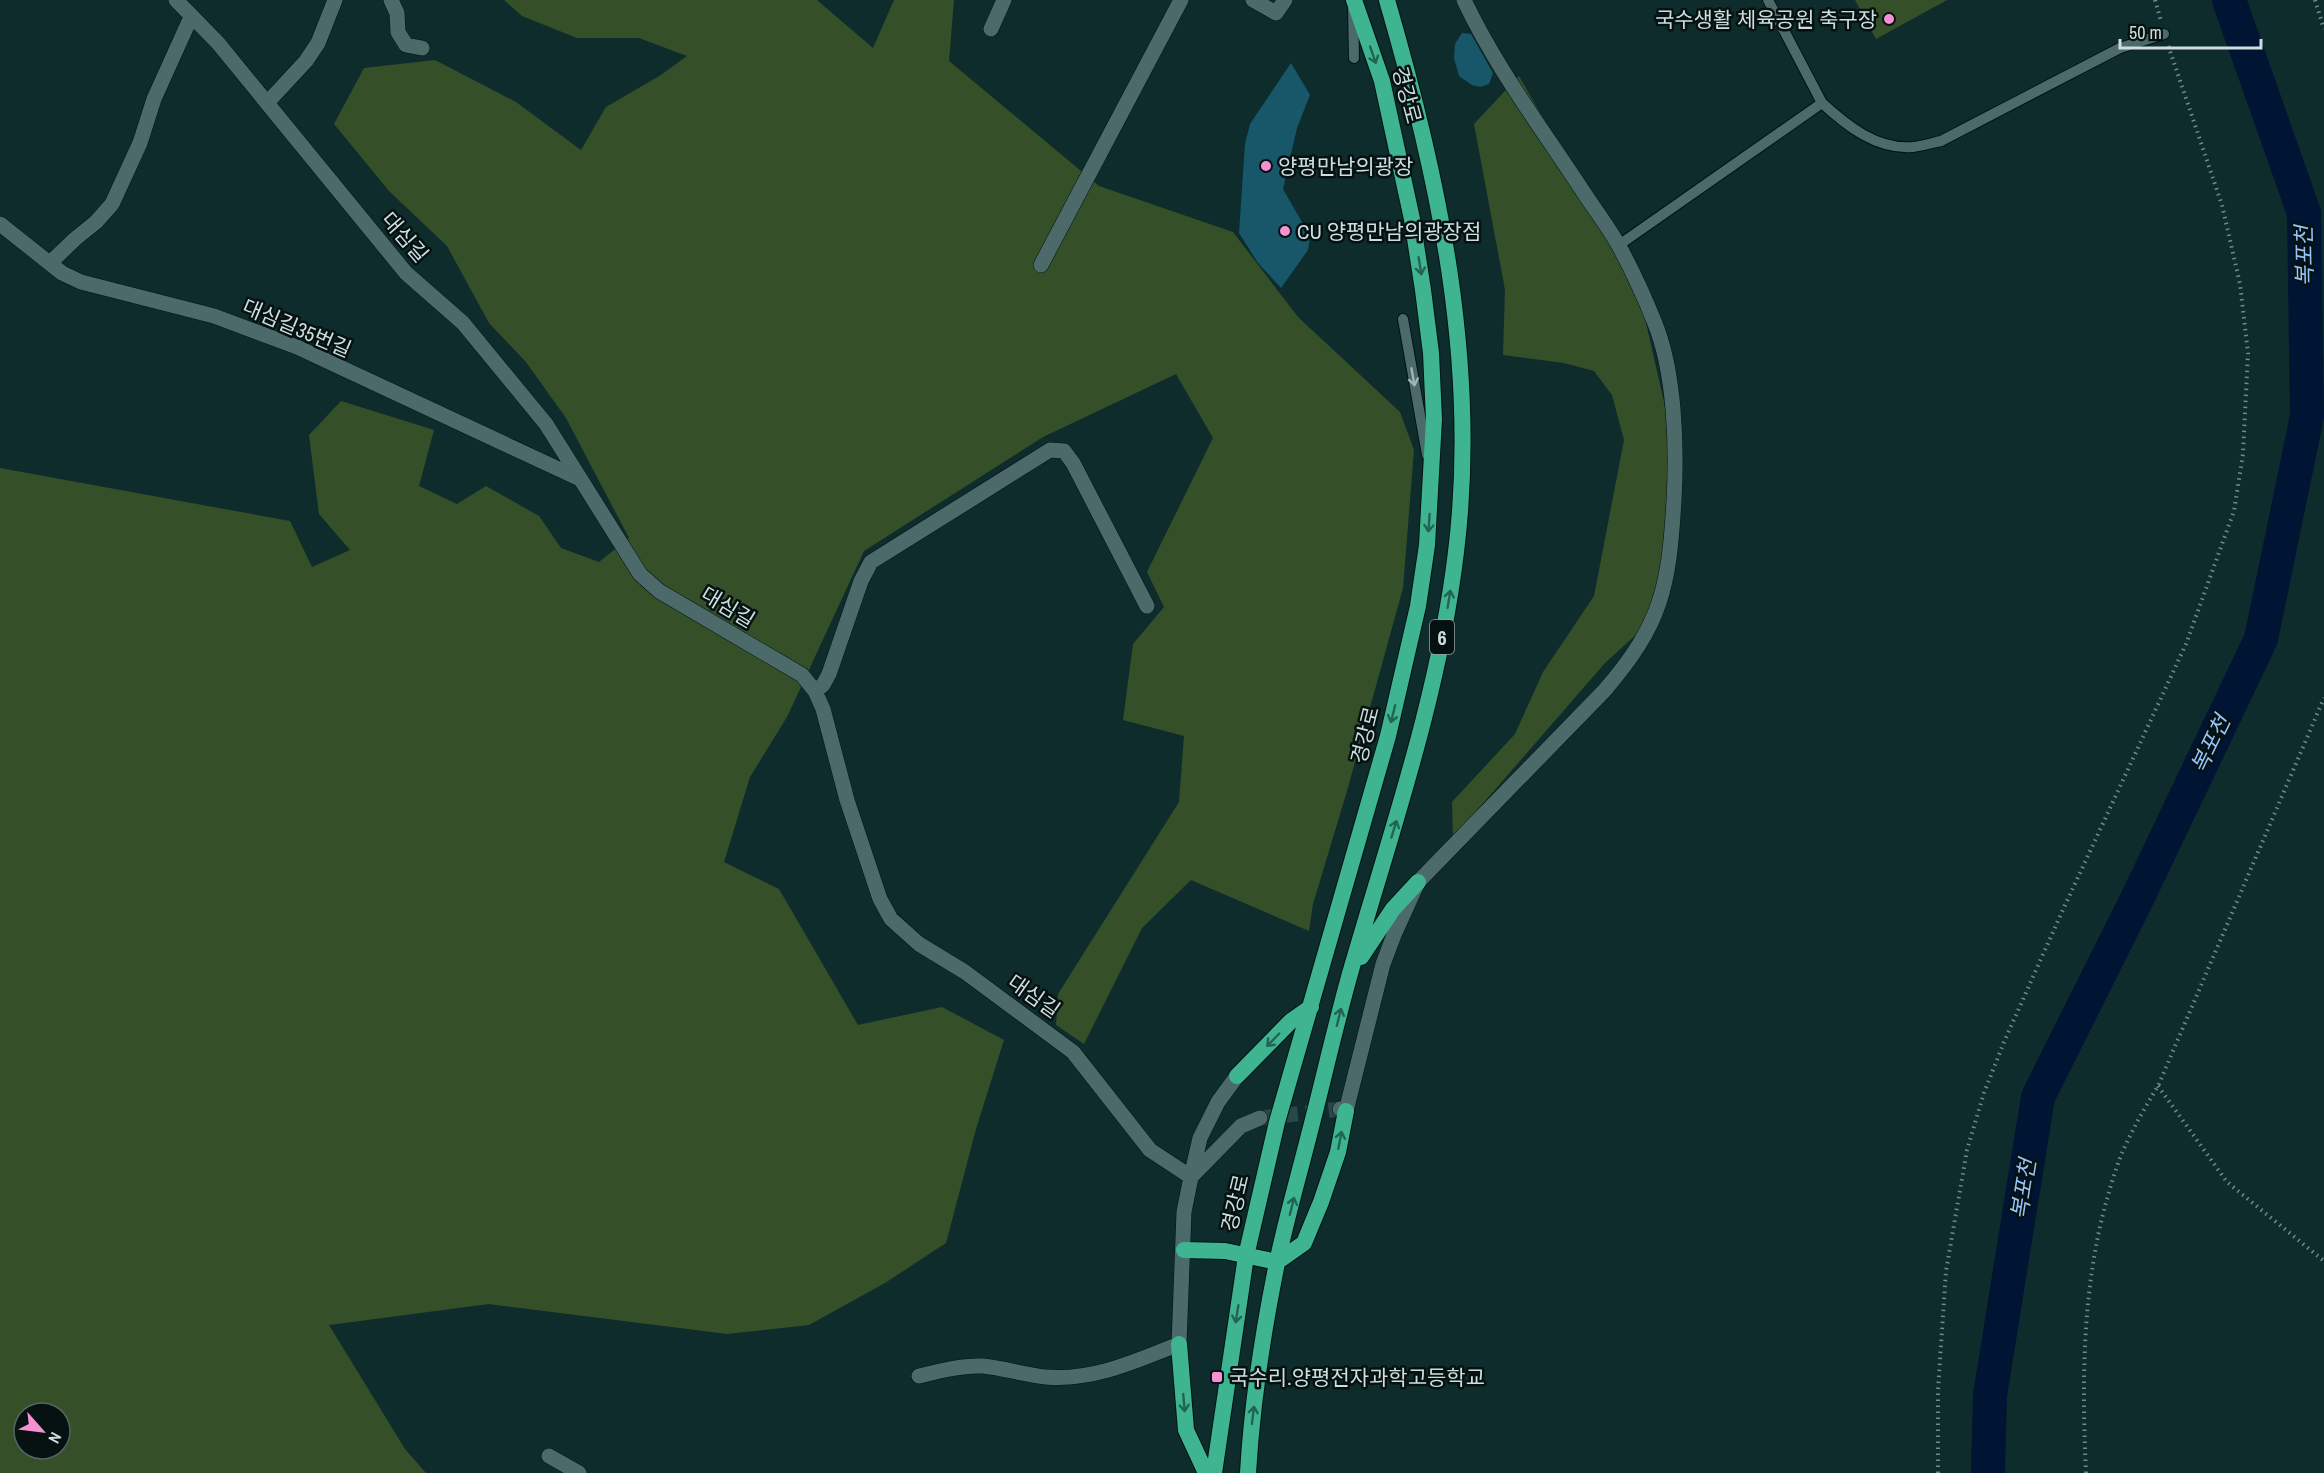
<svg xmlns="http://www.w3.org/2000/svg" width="2324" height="1473" viewBox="0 0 2324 1473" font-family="'Archivo Narrow','Noto Sans KR',sans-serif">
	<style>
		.green { fill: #355029; fill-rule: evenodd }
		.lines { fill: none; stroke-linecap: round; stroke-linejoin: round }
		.river { stroke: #001534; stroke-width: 34 }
		.building { fill: #18566a }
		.minor-tunnel { stroke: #2b4747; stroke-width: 15; stroke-dasharray: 15 8; stroke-linecap: butt }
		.service-casing { stroke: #001414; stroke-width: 12 }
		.minor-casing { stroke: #001414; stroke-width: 16 }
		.trunk-casing { stroke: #001414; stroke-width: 18 }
		.path { stroke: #738a8a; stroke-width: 4; stroke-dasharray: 1.5 4.5; stroke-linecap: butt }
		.service { stroke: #4c6a6a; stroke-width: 10 }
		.minor { stroke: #4c6a6a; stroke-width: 15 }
		.trunk { stroke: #3eb590; stroke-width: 16 }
		.oneway { stroke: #226451 }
		.oneway2 { stroke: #a0b5b5 }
		.poi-dot { fill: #f591d2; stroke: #061212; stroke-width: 2 }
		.labels { text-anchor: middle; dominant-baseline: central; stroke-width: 5; stroke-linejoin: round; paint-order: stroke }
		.shield { fill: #061212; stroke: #92a1a1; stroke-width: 1.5 }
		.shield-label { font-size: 20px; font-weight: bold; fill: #cedede }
		.poi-label { font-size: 21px; fill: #cedede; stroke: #061212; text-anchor: start }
		.street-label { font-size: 21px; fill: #cedede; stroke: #061212 }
		.water-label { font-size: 22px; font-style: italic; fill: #95c3fb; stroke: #061212 }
	</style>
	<rect width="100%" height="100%" fill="#0e2c2c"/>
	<!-- green -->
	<path class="green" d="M504,0h313l56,48 21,-48h60l-5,61 150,125 134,46 65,85 102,95 14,38 -11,138 -56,203 -34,113 -4,27 -118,-51 -49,48 -58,116 -28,-19 2,-31 121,-192 5,-66 -61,-16 10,-76 31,-37 -17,-35 66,-134 -37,-64 -133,63 -179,114 -77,166 -37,60 -26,85 55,27 79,136 84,-18 62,33 -28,89 -30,114 -61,40 -76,42 -82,9 -238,-30 -160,21 76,124 21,24h-426v-1005l290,53 22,46 38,-17 -31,-36 -10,-79 32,-34 93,29 -15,56 38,18 29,-18 53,30 22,32 38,14 30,-24 -63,-120 -40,-56 -37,-39 -42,-77 -58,-55 -55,-67 30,-56 71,-8 81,42 65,48 25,-43 55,-32 26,-19 -48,-18h-62l-55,-22zM24,1413h36v36h-36z
		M1855,0h92l-71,39z
		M1519,76l86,150 39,88 22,97 5,65 -15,128 -17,28 -34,31 -152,175 -1,-36 63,-68 28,-62 51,-76 30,-156 -12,-45 -18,-24 -30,-8 -61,-8 2,-65 -31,-166z"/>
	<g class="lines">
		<!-- river -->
		<path class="river" d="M1988,1473l2,-78 48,-298 99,-198 124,-260 46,-223 -3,-203 -75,-213"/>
	</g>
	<!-- building -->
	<path class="building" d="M1462,33l9,1 22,39 -4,11 -9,3 -8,-2 -13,-9 -5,-18 1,-14z
		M1291,63l19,32 -13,33 -14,61 27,47 -2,14 -27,38 -23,-25 -19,-30 6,-89 5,-20z"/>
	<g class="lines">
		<!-- minor-tunnel -->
		<path class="minor-tunnel" d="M1260,1118l80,-9"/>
		<!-- service casing -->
		<g class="service-casing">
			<path id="service" d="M1353,9l1,49
				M1822,103c25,23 55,47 91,44 9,-1 19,-4 28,-6l179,-93 44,-14
				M1619,245l203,-142 -54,-103
				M1403,319l24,136"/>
		</g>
		<!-- minor casing -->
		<g class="minor-casing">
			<path id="minor" d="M176,0l42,43 188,230 57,50 83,101 94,150 19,17 143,84 13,16 8,18 24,91 33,99 11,20 28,25 46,28 108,80 77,98 41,27
				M391,0l6,13 1,19 8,13 16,3
				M1253,0l23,13 9,-13
				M991,29l13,-29
				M267,103l39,-42 12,-18 17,-43
				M0,224l62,49 19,9 133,34 83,31 283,132
				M50,263l25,-24 21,-17 16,-18 28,-61 14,-44 37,-82
				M1041,265l140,-265
				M815,691l8,-6 6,-11 32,-93 10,-19 179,-112 14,1 9,12 74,143
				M1340,1109l6,2 37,-147 11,-29 24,-53 186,-191c58,-67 65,-104 70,-191 3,-54 1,-129 -20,-179 -10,-25 -22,-51 -35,-75 -10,-18 -23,-35 -35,-53 -41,-63 -88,-125 -120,-193
				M1191,1177l50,-51 19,-8
				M919,1376c20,-5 43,-11 64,-10 21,2 42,9 63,11 47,4 90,-16 133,-33l5,-132 7,-35 9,-39 18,-36 19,-26
				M549,1456l30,17"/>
		</g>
		<!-- trunk casing -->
		<g class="trunk-casing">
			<path id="trunk" d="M1361,957l32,-48 25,-27
				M1237,1076l54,-55 20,-14
				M1184,1250l41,1 52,11 27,-19 17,-41 17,-50 8,-41
				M1179,1344l7,86 20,43
				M1214,1473l32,-217 31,-134 111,-386 30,-130 9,-61 7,-126 -3,-66 -8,-63 -11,-71 -30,-138 -28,-81
				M1248,1473c4,-70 15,-141 29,-210 9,-44 22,-88 33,-132 14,-54 26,-108 41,-161 40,-138 88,-275 105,-418 23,-187 -17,-373 -69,-552"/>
		</g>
		<!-- path -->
		<path class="path" d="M2155,0l6,21
			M2315,0l9,29
			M2158,1086l69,96 97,79
			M1938,1473v-83l8,-119 21,-121 17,-57 20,-51 57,-128 125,-270 48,-133 9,-57 5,-101 -8,-69 -18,-79 -54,-160
			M2086,1473c-4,-90 -4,-179 19,-267 6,-21 12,-44 22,-64 9,-19 20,-38 31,-56l166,-388"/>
		<!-- service -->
		<use href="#service" class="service"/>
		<!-- minor -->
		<use href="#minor" class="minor"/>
		<!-- trunk -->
		<use href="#trunk" class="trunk"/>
	</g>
	<!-- one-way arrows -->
	<defs><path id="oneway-shaft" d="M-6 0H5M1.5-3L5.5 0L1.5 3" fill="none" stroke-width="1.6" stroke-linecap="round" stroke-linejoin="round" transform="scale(1.5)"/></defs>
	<g class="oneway">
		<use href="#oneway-shaft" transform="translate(1373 55) rotate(71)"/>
		<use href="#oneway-shaft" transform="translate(1420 266) rotate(81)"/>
		<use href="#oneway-shaft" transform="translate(1429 523) rotate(94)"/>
		<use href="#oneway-shaft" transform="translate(1449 599) rotate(-81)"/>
		<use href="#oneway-shaft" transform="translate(1393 714) rotate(104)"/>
		<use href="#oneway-shaft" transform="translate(1394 829) rotate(-73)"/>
		<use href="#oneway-shaft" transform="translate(1339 1017) rotate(-76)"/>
		<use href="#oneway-shaft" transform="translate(1273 1040) rotate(134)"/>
		<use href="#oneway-shaft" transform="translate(1340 1140) rotate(-79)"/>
		<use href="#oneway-shaft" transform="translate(1292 1206) rotate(-76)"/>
		<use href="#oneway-shaft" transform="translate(1237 1314) rotate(99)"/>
		<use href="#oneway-shaft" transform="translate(1184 1403) rotate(85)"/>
		<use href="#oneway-shaft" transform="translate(1253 1415) rotate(-83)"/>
	</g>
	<use class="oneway2" href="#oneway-shaft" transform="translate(1413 377) rotate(80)"/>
	<!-- markers -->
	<g class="poi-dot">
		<circle cx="1889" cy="19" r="6"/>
		<circle cx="1266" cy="166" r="6"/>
		<circle cx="1285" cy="231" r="6"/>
		<rect x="1211" y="1371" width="12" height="12" rx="3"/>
	</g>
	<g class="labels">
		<!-- shield labels -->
		<rect class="shield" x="1430" y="620" width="24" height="34" rx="4.5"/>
		<g class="shield-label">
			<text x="1442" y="637">6</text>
		</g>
		<!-- poi labels -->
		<g class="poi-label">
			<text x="1877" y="19" text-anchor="end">국수생활 체육공원 축구장</text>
			<text x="1278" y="166">양평만남의광장</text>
			<text x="1297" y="231">CU 양평만남의광장점</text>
			<text x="1229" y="1377">국수리.양평전자과학고등학교</text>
		</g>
		<!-- street labels -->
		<g class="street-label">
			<text transform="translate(1407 95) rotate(75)">경강로</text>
			<text transform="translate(405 237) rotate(49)">대심길</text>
			<text transform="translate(297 328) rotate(23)">대심길35번길</text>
			<text transform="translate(728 607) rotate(31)">대심길</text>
			<text transform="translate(1365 735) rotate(-76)">경강로</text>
			<text transform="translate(1034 996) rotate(35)">대심길</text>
			<text transform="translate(1235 1203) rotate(-77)">경강로</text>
		</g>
		<!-- water labels -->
		<g class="water-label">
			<text transform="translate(2304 256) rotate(-91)">복포천</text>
			<text transform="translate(2210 744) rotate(-64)">복포천</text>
			<text transform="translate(2023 1189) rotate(-81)">복포천</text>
		</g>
	</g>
	<!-- north arrow -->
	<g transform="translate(42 1431) rotate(118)"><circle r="28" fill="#061212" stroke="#566464" stroke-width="1.5"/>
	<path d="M0-4.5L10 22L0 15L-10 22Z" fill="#f591d2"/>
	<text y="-9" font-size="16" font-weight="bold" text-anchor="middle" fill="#cedede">N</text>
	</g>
	<!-- scale -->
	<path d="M2120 39v9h141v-9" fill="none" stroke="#cedede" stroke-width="3"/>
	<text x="2129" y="39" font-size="18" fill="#cedede" stroke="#061212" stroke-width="4.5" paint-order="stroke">50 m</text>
</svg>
